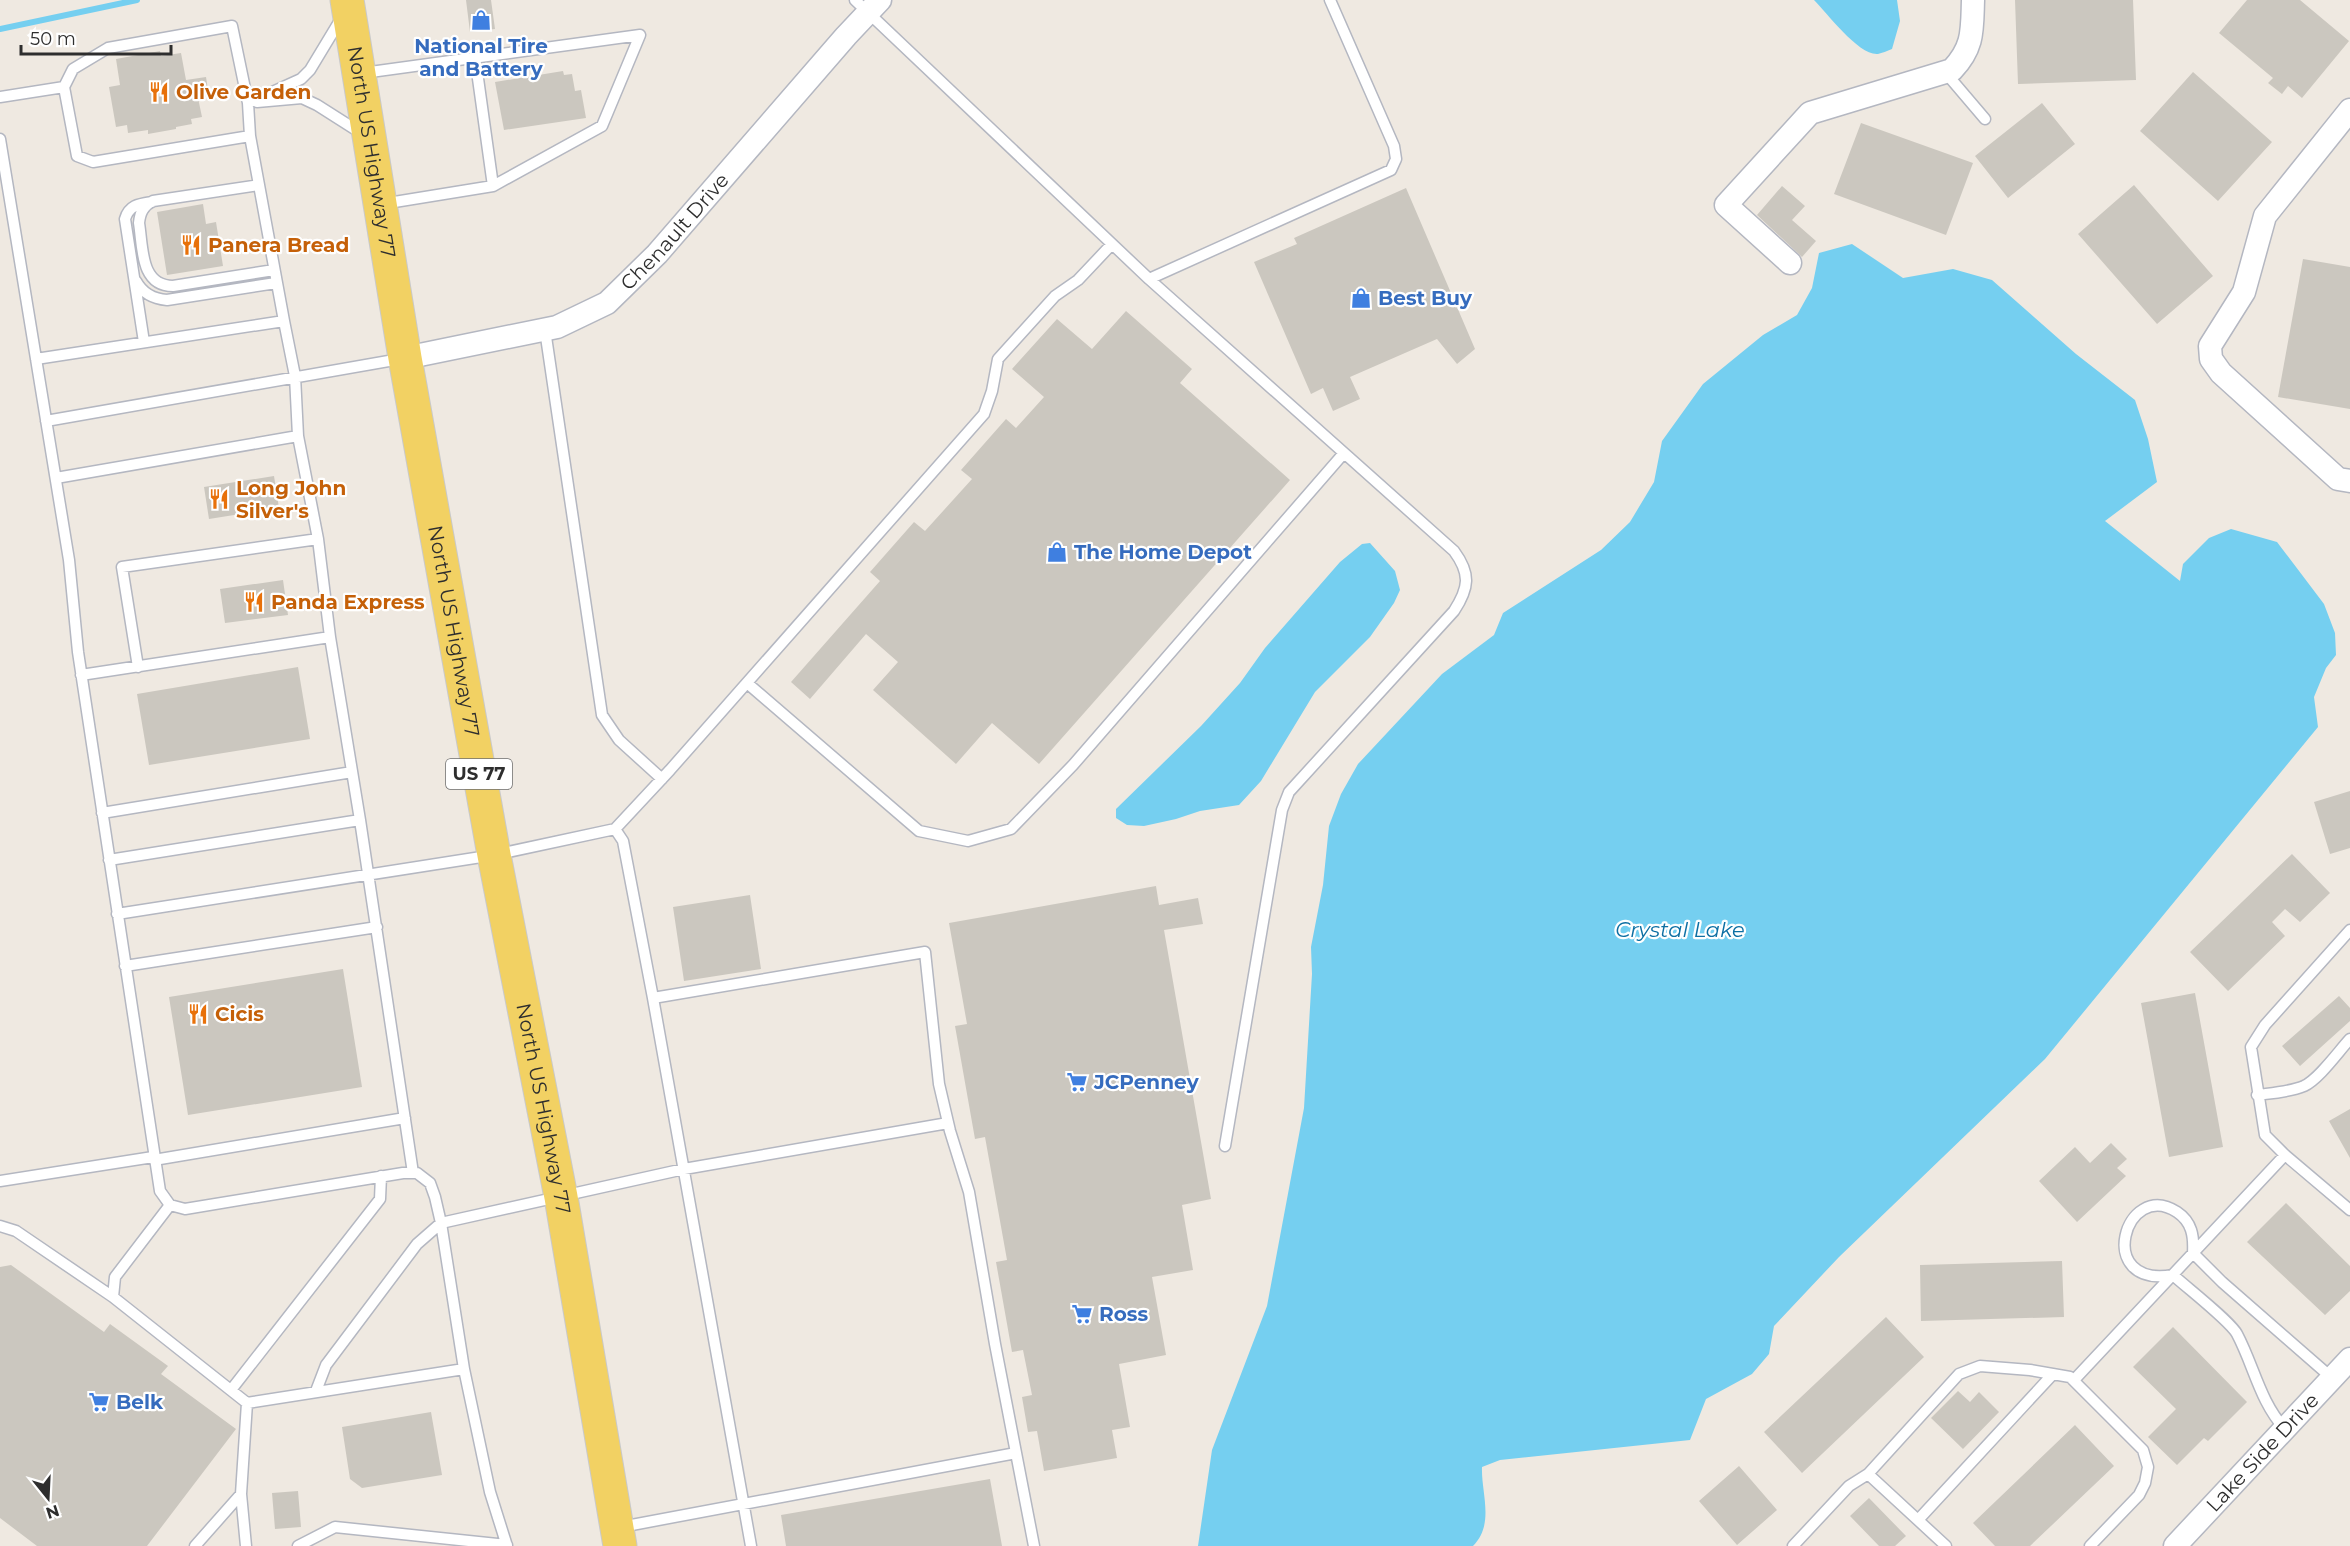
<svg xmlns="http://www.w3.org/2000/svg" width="2350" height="1546" viewBox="0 0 2350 1546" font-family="Montserrat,sans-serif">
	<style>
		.water { fill: #75cff0 }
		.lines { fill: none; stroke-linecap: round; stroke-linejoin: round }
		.stream { stroke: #75cff0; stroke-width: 6 }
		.building { fill: #cbc7bf }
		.service-casing { stroke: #b4b7c1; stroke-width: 13 }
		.minor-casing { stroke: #b4b7c1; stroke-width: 25 }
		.primary-casing { stroke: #c9c9c9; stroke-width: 35 }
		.service { stroke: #fff; stroke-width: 10 }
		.minor { stroke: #fff; stroke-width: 22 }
		.primary { stroke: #f2d163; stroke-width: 33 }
		.labels { text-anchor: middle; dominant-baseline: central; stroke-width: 4.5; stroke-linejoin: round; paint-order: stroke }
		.shield { fill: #fff; stroke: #6d6d6d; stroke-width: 1.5 }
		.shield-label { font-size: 18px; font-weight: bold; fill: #2e2e2e }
		.shop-label { font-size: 20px; font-weight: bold; fill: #366cbe; stroke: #fff; text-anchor: start }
		.food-label { font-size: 20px; font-weight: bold; fill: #c56008; stroke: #fff; text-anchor: start }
		.street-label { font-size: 20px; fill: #2e2e2e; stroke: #fff }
		.water-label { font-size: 21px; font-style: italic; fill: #0d6fa3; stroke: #fff }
	</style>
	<rect width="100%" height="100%" fill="#efe9e1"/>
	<!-- water -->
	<path class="water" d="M1814,0h83l3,21 -8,28c-5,2 -10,4 -14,5 -19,2 -51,-41 -64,-54z
		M1852,244l51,34 50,-9 39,11 84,74 59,46 13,39 9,43 -52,39 75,60 3,-17 26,-26 22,-9 46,13 47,62 11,29 1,22 -10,13 -12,29 4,30 -273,332 -206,198 -65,69 -5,28 -17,20 -46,25 -16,41 -190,20 -18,7c-1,26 13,57 -9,79h-275l14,-96 55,-144 37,-198 8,-134 -1,-27 12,-62 6,-59 12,-32 17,-30 84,-90 52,-39 9,-22 98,-63 29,-28 24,-40 8,-41 41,-57 60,-49 34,-20 15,-27 7,-35z
		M1370,543l25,28 5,19 -6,13 -24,34 -55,55 -54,89 -22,24 -39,6 -24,8 -32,7 -17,-1 -11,-7v-9l85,-83 39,-43 25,-35 75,-86 22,-18z"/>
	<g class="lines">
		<!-- stream -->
		<path class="stream" d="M0,29l137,-29"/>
	</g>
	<!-- building -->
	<path class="building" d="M466,0h25l4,29 -25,3z
		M2015,0h118l3,80 -118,4z
		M2247,0h53l49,41 -47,57 -14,-12 -6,8 -14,-11 5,-5 -54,-45z
		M160,51l1,5 20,-3 5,27 20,-3 3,19 -11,2 4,19 -11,2 1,5 -16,3v2l-28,5v-4l-20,3 -1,-8 -11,2 -7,-40 11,-2 -4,-26z
		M563,71l1,4 8,-1 3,17 6,-1 5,28 -82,12 -9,-48z
		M2193,72l79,70 -54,59 -78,-70z
		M2042,103l33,41 -67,54 -33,-42z
		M1861,123l112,40 -27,72 -112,-41z
		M2134,185l79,91 -56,48 -79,-90z
		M1782,186l23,20 -13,14 24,21 -14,16 -45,-42z
		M1406,188l69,161 -18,15 -20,-25 -87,38 10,22 -27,12 -10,-23 -12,6 -57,-132 43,-18 -3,-6z
		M203,204l3,20 10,-2 7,44 -56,9 -10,-63z
		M2303,259l47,8v142l-72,-12z
		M1126,311l66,58 -12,14 110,97 -251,284 -47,-41 -36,41 -83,-74 25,-28 -32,-28 -56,65 -19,-17 89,-101 -10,-9 44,-50 11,9 47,-52 -11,-9 45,-51 10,9 28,-31 -32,-28 45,-50 35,30z
		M274,476l5,32 -70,11 -5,-32z
		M283,580l5,35 -63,8 -5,-34z
		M298,667l12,72 -161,26 -12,-71z
		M2350,791v57l-20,6 -16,-52z
		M2292,854l38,39 -30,29 -15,-13 -13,13 13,14 -57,55 -38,-39z
		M1156,886l3,19 39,-7 5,26 -39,6 47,269 -29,6 11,65 -41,7 14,78 -47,9 11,63 -18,3 5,28 -73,13 -7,-40 -9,1 -6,-35 10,-2 -9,-45 -11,2 -16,-90 11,-2 -22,-123 -10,2 -20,-113 12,-2 -18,-101z
		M750,895l11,74 -77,12 -11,-74z
		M343,969l19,118 -174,28 -19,-118z
		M2195,993l28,154 -54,10 -28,-154z
		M2339,996l11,12v13l-50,45 -18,-20z
		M2350,1109v49l-21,-37z
		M2111,1143l16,16 -10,9 9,8 -49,46 -38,-41 36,-34 15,16z
		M2286,1203l64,63v25l-25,24 -78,-73z
		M2062,1261l2,56 -143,4 -1,-56z
		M11,1265l93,67 6,-8 58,42 -7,8 75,55 -89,117h-110l-37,-28v-251z
		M1886,1317l38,40 -122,116 -38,-41z
		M2173,1327l74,75 -39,39 -4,-3 -27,27 -29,-28 28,-28 -43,-42z
		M1958,1391l12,11 9,-10 20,20 -36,37 -32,-31z
		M431,1412l11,63 -80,13 -12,-9 -8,-52z
		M2075,1425l39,41 -84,80h-35l-22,-23z
		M1739,1466l38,44 -40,35 -38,-44z
		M990,1479l12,67h-216l-5,-31z
		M298,1491l3,36 -26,2 -3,-36z
		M1869,1498l37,38 -11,10h-16l-29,-30z"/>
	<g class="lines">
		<!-- service casing -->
		<g class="service-casing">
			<path id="service" d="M855,0l294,279 305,272c17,23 15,37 0,60l-165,181 -7,18 -57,336
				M475,57l18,129
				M1945,72l40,47
				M363,73l277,-38 -38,91 -109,60 -111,18
				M0,97l64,-10 13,69 16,6 157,-26
				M257,102l45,-4 15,7 44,28
				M248,103l53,-24 9,-9 32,-53
				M0,139l69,421 9,92 82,539 10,14 15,4 218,-36h14l13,10 5,14 6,26 23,146 26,123 17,54
				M259,185l-106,16c-10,5 -13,12 -14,22 4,24 1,63 34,63l101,-16
				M1149,279l242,-109 5,-11 -2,-13 -64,-146
				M136,281c7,13 18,18 31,19l109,-17
				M545,330l57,385 17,25 43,39
				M144,342l-19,-123c4,-14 14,-15 27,-17
				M36,359l248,-38 -34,-185 -2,-33 -16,-77 -124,22 -35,21 -9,18
				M46,421l354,-62
				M56,478l242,-42
				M138,667l-16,-100 196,-28
				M81,675l249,-38
				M747,683l172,148 49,10 43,-12 62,-64 271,-312
				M102,813l250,-41
				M360,820l53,353
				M615,829l8,12 30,157 272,-46 14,132 11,47 19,61 26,152 39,202
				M109,860l251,-40 -30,-183 -12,-98 -20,-103 -3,-60 -11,-55
				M117,914l377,-59 121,-26 55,-59 314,-356 8,-23 6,-32 57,-63 23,-16 34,-36
				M2350,930l-85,95 -14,22 14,88 20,20 65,55
				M125,966l252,-39
				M653,998l98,548
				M2257,1095c15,-2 33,-3 47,-9 15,-7 34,-34 46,-47
				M154,1160l251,-42
				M0,1181l153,-24
				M170,1205l-55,72 -2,20 134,106 217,-34
				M0,1226l16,5 97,66
				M2074,1380l211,-225
				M231,1390l149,-191 1,-23
				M316,1391l10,-26 91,-121 24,-21 243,-54 264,-46
				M2285,1429c-25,-27 -31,-63 -48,-95 -7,-13 -51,-47 -64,-59 -80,14 -48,-97 4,-63 15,10 17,24 16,41l29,29 110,96
				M1868,1474l91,-100 21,-8 50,4 40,7 73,73 5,17 -3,16 -6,12 -49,51
				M1918,1520l135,-146
				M621,1527l395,-74
				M195,1546l46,-52
				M246,1546l-5,-52 6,-91
				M298,1546l37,-19 172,18
				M1793,1546l56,-60 19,-12 78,72"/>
		</g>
		<!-- minor casing -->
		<g class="minor-casing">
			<g id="minor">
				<path d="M2350,110l-85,106 -21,76 -34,54 1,13 10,14 117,106 12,2"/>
				<path d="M1790,263l-64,-58 84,-92 142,-43c22,-23 20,-40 21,-70"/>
				<path id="s1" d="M405,358l152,-31 50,-24 50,-49 189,-218 34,-36"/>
				<path id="s2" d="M2175,1546l175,-187"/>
			</g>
		</g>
		<!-- primary casing -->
		<g class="primary-casing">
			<g id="primary">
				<path id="s3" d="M347,0l58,358 89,497 67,342 59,349"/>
			</g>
		</g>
		<!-- service -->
		<use href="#service" class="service"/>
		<!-- minor -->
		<use href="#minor" class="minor"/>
		<!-- primary -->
		<use href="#primary" class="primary"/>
	</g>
	<!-- icons -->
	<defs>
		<g id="shop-bare" transform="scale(1.62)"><path d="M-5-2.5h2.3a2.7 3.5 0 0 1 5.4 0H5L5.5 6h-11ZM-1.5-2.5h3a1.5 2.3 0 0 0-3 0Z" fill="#3f7fe0" stroke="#fff" stroke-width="2.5" paint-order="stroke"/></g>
		<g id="restaurant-bare" transform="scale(1.62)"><path d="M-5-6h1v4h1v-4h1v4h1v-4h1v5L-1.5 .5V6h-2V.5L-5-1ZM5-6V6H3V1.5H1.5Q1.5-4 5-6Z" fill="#e8710a" stroke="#fff" stroke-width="2.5" paint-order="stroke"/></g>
		<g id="supermarket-bare" transform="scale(1.62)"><path d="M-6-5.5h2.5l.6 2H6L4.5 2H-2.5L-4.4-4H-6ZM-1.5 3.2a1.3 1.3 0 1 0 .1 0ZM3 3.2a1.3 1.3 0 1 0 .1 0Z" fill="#3f7fe0" stroke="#fff" stroke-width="2.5" paint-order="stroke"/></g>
	</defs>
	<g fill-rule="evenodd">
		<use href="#shop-bare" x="481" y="20"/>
		<use href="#restaurant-bare" x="159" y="92"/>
		<use href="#restaurant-bare" x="191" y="245"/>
		<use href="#shop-bare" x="1361" y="298"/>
		<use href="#restaurant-bare" x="219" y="499"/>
		<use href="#shop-bare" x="1057" y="552"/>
		<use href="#restaurant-bare" x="254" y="602"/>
		<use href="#restaurant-bare" x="198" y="1014"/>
		<use href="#supermarket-bare" x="1077" y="1082"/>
		<use href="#supermarket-bare" x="1082" y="1314"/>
		<use href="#supermarket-bare" x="99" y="1402"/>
	</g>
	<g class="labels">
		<!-- shield labels -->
		<rect class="shield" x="446" y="759" width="66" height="30" rx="4.5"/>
		<g class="shield-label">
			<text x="479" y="774">US 77</text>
		</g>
		<!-- shop labels -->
		<g class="shop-label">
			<text x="481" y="46" text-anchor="middle">National Tire<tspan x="481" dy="23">and Battery</tspan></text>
			<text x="1378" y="298">Best Buy</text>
			<text x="1074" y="552">The Home Depot</text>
			<text x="1094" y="1082">JCPenney</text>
			<text x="1099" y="1314">Ross</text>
			<text x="116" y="1402">Belk</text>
		</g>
		<!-- food labels -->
		<g class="food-label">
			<text x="176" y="92">Olive Garden</text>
			<text x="208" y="245">Panera Bread</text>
			<text x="236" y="488">Long John<tspan x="236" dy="23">Silver's</tspan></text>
			<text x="271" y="602">Panda Express</text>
			<text x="215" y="1014">Cicis</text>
		</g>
		<!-- street labels -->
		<g class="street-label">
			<text stroke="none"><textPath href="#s3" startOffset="154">North US Highway 77</textPath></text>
			<text stroke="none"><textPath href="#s1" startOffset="309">Chenault Drive</textPath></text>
			<text stroke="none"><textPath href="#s3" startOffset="640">North US Highway 77</textPath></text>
			<text stroke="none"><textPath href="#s3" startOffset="1126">North US Highway 77</textPath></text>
			<text stroke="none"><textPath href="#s2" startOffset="128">Lake Side Drive</textPath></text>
		</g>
		<!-- water labels -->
		<g class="water-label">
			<text x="1680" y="929">Crystal Lake</text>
		</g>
	</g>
	<!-- north arrow -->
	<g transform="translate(48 1498) rotate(162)" stroke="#ffffff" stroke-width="4.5" paint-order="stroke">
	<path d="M0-4.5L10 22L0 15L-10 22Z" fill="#2e2e2e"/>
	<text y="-9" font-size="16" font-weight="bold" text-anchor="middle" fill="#2e2e2e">N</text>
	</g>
	<!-- scale -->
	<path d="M21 45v9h150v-9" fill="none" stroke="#2e2e2e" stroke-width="3"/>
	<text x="30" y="45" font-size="18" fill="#2e2e2e" stroke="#ffffff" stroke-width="4.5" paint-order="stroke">50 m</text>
</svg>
